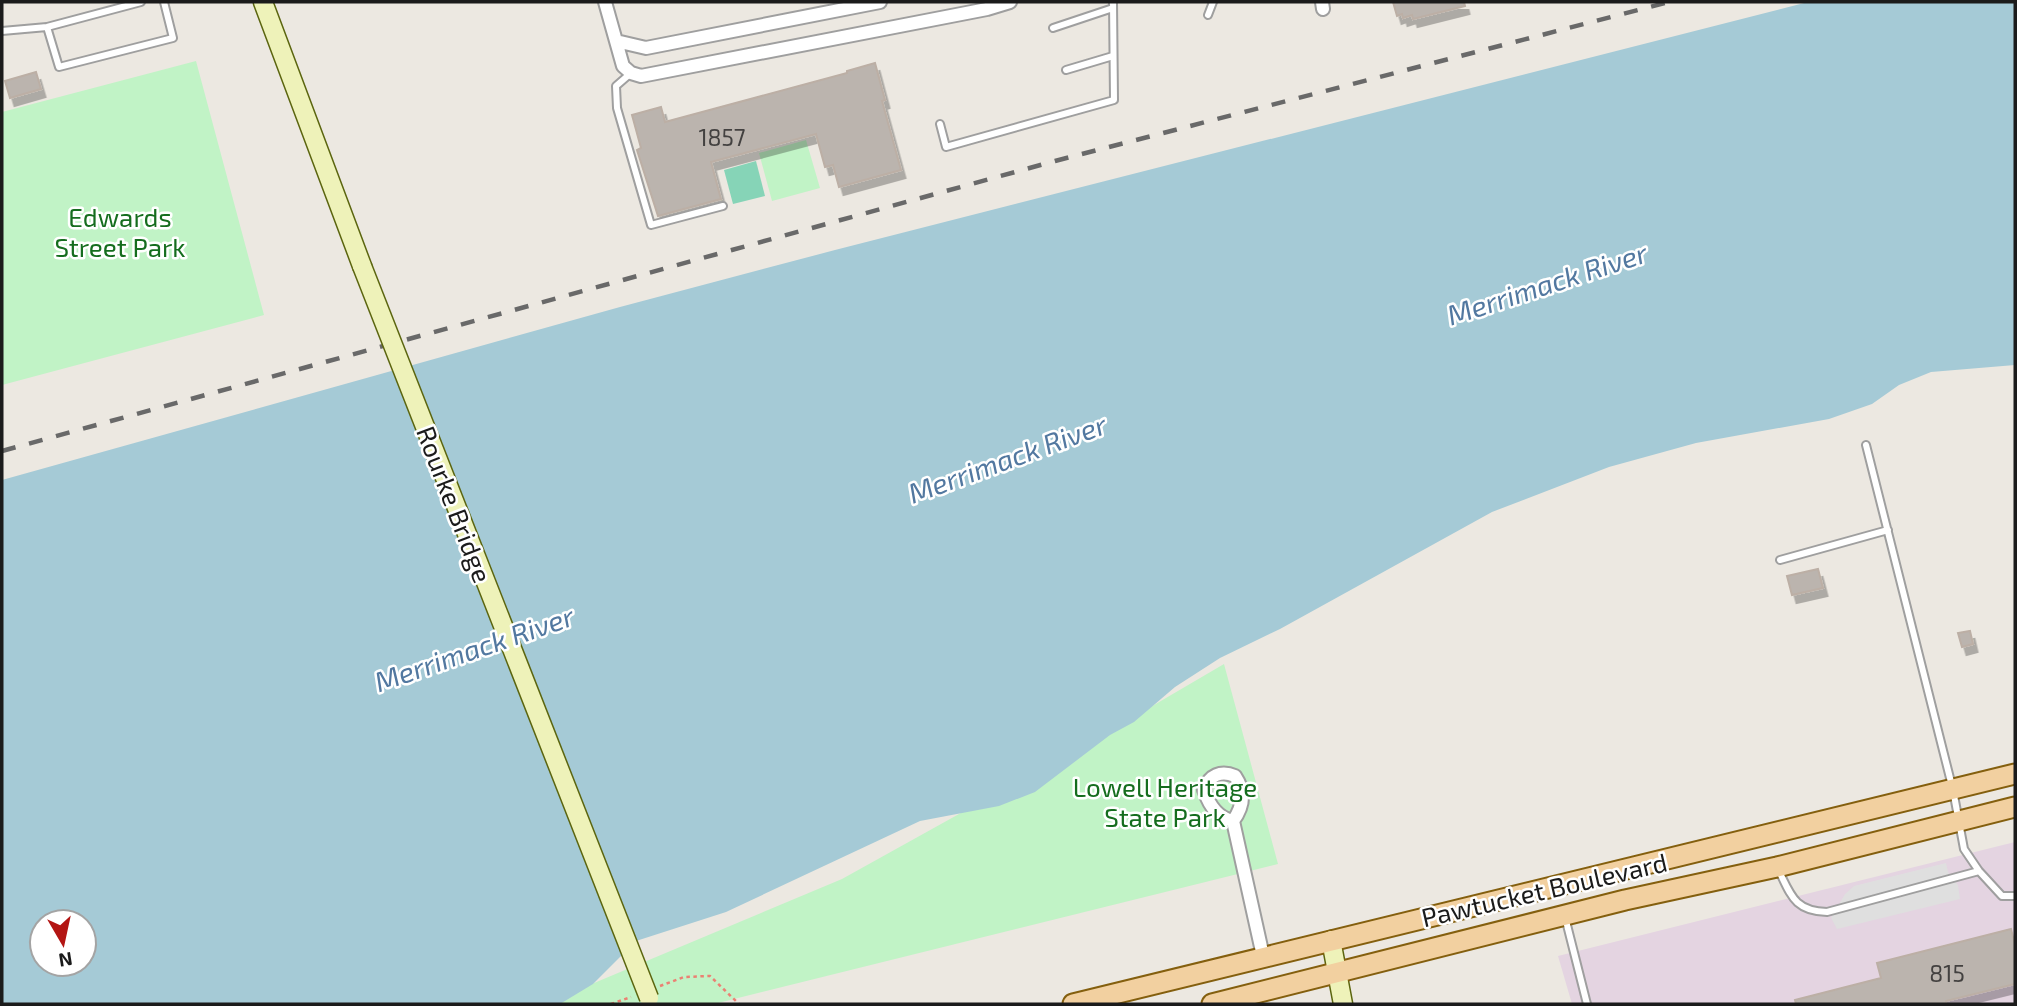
<svg xmlns="http://www.w3.org/2000/svg" width="2017" height="1006" viewBox="0 0 2017 1006" font-family="'Exo 2',sans-serif">
	<style>
		.industrial { fill: #e4d4e1 }
		.park { fill: #c1f3c6 }
		.pitch { fill: #86d4b7 }
		.parking { fill: #dfdfdf }
		.water { fill: #a5cad6; fill-rule: evenodd }
		.building { fill: #bbb4ae; stroke: #bcafa5; stroke-width: 2; filter: url(#shadow) }
		.lines { fill: none; stroke-linecap: round; stroke-linejoin: round }
		.lane-casing { stroke: #9f9f9f; stroke-width: 10 }
		.street-casing { stroke: #9f9f9f; stroke-width: 16 }
		.secondary-casing { stroke: #5b650f; stroke-width: 21 }
		.primary-casing { stroke: #845f0e; stroke-width: 23 }
		.path { stroke: #eb8173; stroke-width: 2.5; stroke-dasharray: 3.5 3.5; stroke-linecap: butt }
		.lane { stroke: #fff; stroke-width: 6 }
		.street { stroke: #fff; stroke-width: 12 }
		.secondary { stroke: #eef2b9; stroke-width: 18 }
		.primary { stroke: #f2d0a0; stroke-width: 19 }
		.rail { stroke: #696969; stroke-width: 4.5; stroke-dasharray: 14 14; stroke-linecap: butt }
		.secondary-bridge-casing { stroke: #5b650f; stroke-width: 21; stroke-linecap: butt }
		.secondary-bridge { stroke: #eef2b9; stroke-width: 18 }
		.labels { text-anchor: middle; dominant-baseline: central; stroke-width: 5; stroke-linejoin: round; paint-order: stroke }
		.number-label { font-size: 23px; fill: #434140 }
		.park-label { font-size: 26px; fill: #156d1e; stroke: #fff }
		.street-label { font-size: 26px; fill: #1b1b1b; stroke: #fff }
		.water-label { font-size: 28px; font-style: italic; fill: #5278a0; stroke: #fff }
	</style>
	<defs>
		<filter id="shadow"><feDropShadow dx="4.5" dy="8" stdDeviation="0" flood-color="#0004"/></filter>
	</defs>
	<rect width="100%" height="100%" fill="#ece8e1"/>
	<!-- industrial -->
	<path class="industrial" d="M2015,842v162h-443l-14,-48z"/>
	<!-- park -->
	<path class="park" d="M196,61l68,254 -262,70v-273z
		M806,140l14,48 -48,13 -13,-48z
		M1224,664l54,200 -564,140h-170l298,-125 283,-157z"/>
	<!-- pitch -->
	<path class="pitch" d="M756,161l9,35 -32,8 -9,-34z"/>
	<!-- parking -->
	<path class="parking" d="M1946,863l2,9 10,13 2,14 -123,30 -6,-11 14,-24 9,-8z"/>
	<!-- water -->
	<path class="water" d="M1808,2h207v363l-84,7 -32,13 -27,19 -43,15 -133,24 -87,24 -117,45 -212,117 -60,29 -45,29 -41,35 -24,13 -75,57 -36,14 -79,15 -194,91 -90,29 -43,43 -33,20h-558v-524l618,-173 215,-57zM42,922h42v42h-42z"/>
	<!-- building -->
	<path class="building" d="M1393,2h71l1,4 -52,13 -1,-4 -9,3 -1,-4 -5,2z
		M875,63l10,37 -3,1 19,69 -62,17 -6,-22 -8,2 -9,-33 -105,28 10,37 -63,17 -21,-66 4,-2 -9,-33 29,-8 4,15 182,-49v-2z
		M36,72l5,17 -31,9 -5,-17z
		M1818,569l5,19 -31,7 -5,-19z
		M1970,631l3,13 -11,3 -4,-14z
		M2011,929l4,16v39l-69,17v3h-150l-1,-4 86,-22 -4,-15z"/>
	<g class="lines">
		<!-- lane casing -->
		<g class="lane-casing">
			<path id="lane" d="M1208,15l5,-13
				M47,27l12,40 114,-29 -9,-36
				M1053,28l60,-20
				M2,31l45,-4 94,-25
				M1066,70l47,-14
				M631,73l-15,13 1,22 34,117 72,-19
				M940,124l6,23 168,-47 -1,-98
				M1866,445l87,345 11,59 15,22 23,25h13
				M1780,560l108,-30
				M1778,869c13,26 16,42 49,43l152,-41
				M1565,917l22,87"/>
		</g>
		<!-- street casing -->
		<g class="street-casing">
			<path id="street" d="M605,2l18,64 8,7 10,3 346,-67 23,-7
				M1322,2l1,7
				M616,41l30,7 234,-46
				M1233,821c11,-15 12,-30 2,-45 -14,-6 -26,-1 -31,14 5,15 13,28 29,31l30,135"/>
		</g>
		<!-- secondary casing -->
		<g class="secondary-casing">
			<path id="secondary" d="M263,2l99,264
				M1331,940l12,64"/>
		</g>
		<!-- primary casing -->
		<g class="primary-casing">
			<path id="primary" d="M1073,1004l942,-230
				M1212,1004l413,-104 152,-33 238,-60"/>
		</g>
		<!-- path -->
		<path class="path" d="M660,986l24,-9 26,-1 29,28
			M611,1004l20,-7"/>
		<!-- lane -->
		<use href="#lane" class="lane"/>
		<!-- street -->
		<use href="#street" class="street"/>
		<!-- secondary -->
		<use href="#secondary" class="secondary"/>
		<!-- primary -->
		<use href="#primary" class="primary"/>
		<!-- rail -->
		<path class="rail" d="M2,451l1053,-290 614,-159"/>
		<!-- secondary-bridge casing -->
		<g class="secondary-bridge-casing">
			<path id="secondary-bridge" d="M362,266l287,732"/>
		</g>
		<!-- secondary-bridge -->
		<use href="#secondary-bridge" class="secondary-bridge"/>
	</g>
	<g class="labels">
		<!-- number labels -->
		<g class="number-label">
			<text x="722" y="137">1857</text>
			<text x="1947" y="973">815</text>
		</g>
		<!-- park labels -->
		<g class="park-label">
			<text x="120" y="216">Edwards<tspan x="120" dy="30">Street Park</tspan></text>
			<text x="1165" y="786">Lowell Heritage<tspan x="1165" dy="30">State Park</tspan></text>
		</g>
		<!-- street labels -->
		<g class="street-label">
			<text transform="translate(455 504) rotate(69)">Rourke Bridge</text>
			<text transform="translate(1544 889) rotate(-13)">Pawtucket Boulevard</text>
		</g>
		<!-- water labels -->
		<g class="water-label">
			<text transform="translate(1547 283) rotate(-18)">Merrimack River</text>
			<text transform="translate(1007 458) rotate(-20)">Merrimack River</text>
			<text transform="translate(474 648) rotate(-19)">Merrimack River</text>
		</g>
	</g>
	<!-- border -->
	<rect width="2017" height="1006" fill="none" stroke="#1b1b1b" stroke-width="7"/>
	<!-- north arrow -->
	<g transform="translate(63 943) rotate(171)"><circle r="33" fill="#ffffff" stroke="#a4a4a4" stroke-width="2"/>
	<path d="M0-5L12 26L0 18L-12 26Z" fill="#b31513"/>
	<text y="-10" font-size="19" font-weight="bold" text-anchor="middle" fill="#1b1b1b">N</text>
	</g>
</svg>
